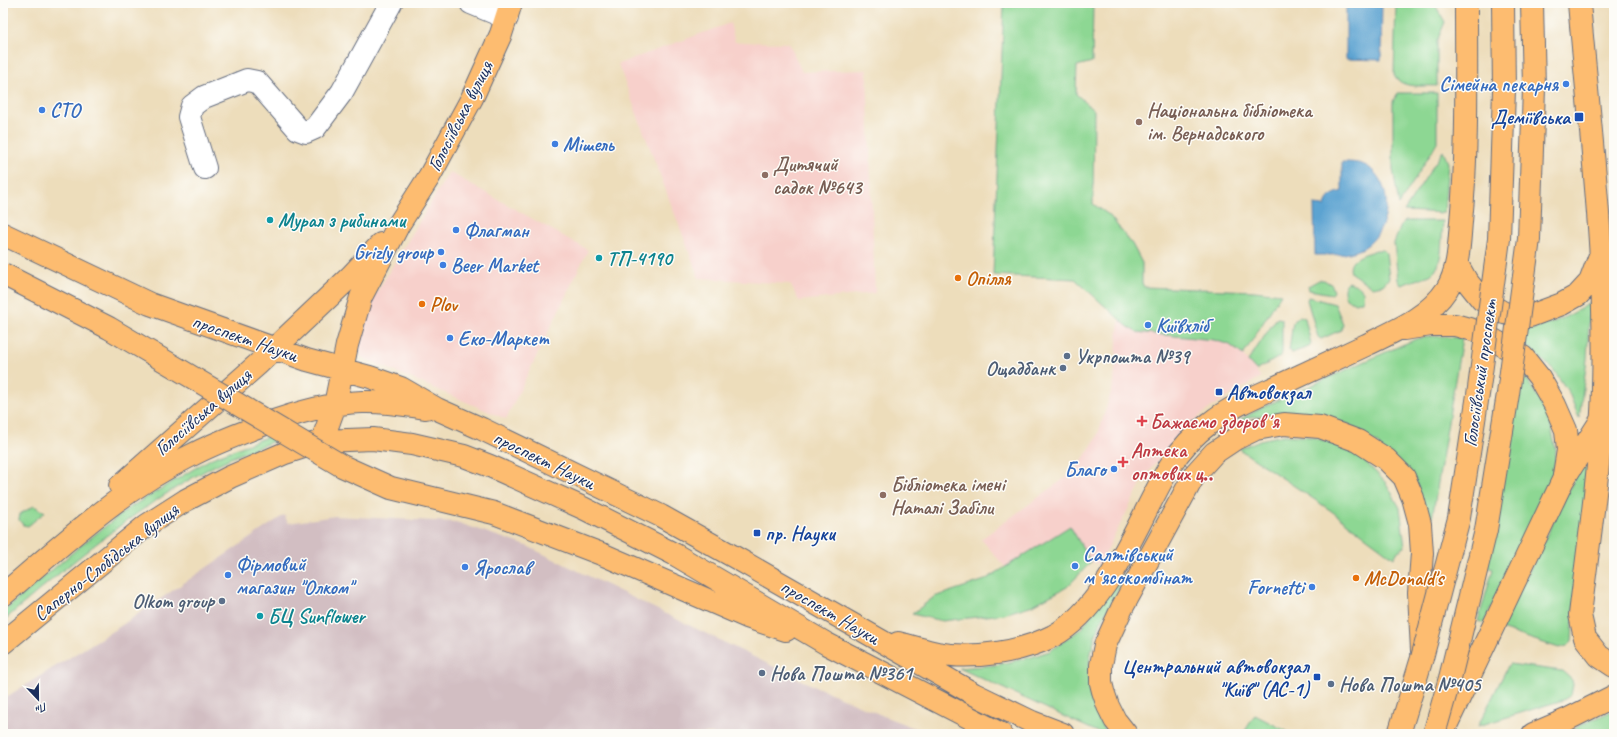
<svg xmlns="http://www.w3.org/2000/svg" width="1617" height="737" viewBox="0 0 1617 737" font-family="Caveat,sans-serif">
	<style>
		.built { fill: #f7d0cb }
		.industrial { fill: #d2bec2 }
		.green { fill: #8dd793; stroke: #548378 }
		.water { fill: #5ba3d1; stroke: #3b6998 }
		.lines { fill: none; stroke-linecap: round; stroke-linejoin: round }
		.minor-casing { stroke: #646c7f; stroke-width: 24 }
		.major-casing { stroke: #646c7f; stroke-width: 24 }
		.highway-casing { stroke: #646c7f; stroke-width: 24 }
		.minor { stroke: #fff; stroke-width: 22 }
		.major { stroke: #fdbc70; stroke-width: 22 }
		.highway { stroke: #fdbc70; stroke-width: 22 }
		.major-bridge-casing { stroke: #646c7f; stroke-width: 24; stroke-linecap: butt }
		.highway-bridge-casing { stroke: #646c7f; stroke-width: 24; stroke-linecap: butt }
		.major-bridge { stroke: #fdbc70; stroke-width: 22 }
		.highway-bridge { stroke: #fdbc70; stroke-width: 22 }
		.shop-dot { fill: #3f7fe0; stroke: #fdfcf7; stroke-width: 1.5 }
		.transit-dot { fill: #1a4fb4; stroke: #fdfcf7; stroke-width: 1.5 }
		.education-dot { fill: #8d6e63; stroke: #fdfcf7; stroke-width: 1.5 }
		.culture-dot { fill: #0f9aa8; stroke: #fdfcf7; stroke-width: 1.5 }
		.food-dot { fill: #e8710a; stroke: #fdfcf7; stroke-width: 1.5 }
		.service-dot { fill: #5c6f8a; stroke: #fdfcf7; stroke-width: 1.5 }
		.health-dot { fill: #e0444e; stroke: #fdfcf7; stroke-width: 1.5 }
		.labels { text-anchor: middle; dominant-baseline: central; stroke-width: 3; stroke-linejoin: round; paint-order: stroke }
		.shop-label { font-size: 20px; font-weight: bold; fill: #366cbe; stroke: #fdfcf7; text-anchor: start }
		.education-label { font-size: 20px; font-weight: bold; fill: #785e54; stroke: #fdfcf7; text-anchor: start }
		.street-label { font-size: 20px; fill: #1b2f5e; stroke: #fdfcf7 }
		.transit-label { font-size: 20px; font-weight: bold; fill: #164399; stroke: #fdfcf7; text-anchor: end }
		.culture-label { font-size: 20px; font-weight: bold; fill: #0d838f; stroke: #fdfcf7; text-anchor: start }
		.food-label { font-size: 20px; font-weight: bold; fill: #c56008; stroke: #fdfcf7; text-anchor: start }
		.service-label { font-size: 20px; font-weight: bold; fill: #4e5e75; stroke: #fdfcf7; text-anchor: start }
		.health-label { font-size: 20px; font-weight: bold; fill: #be3a42; stroke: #fdfcf7; text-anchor: start }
	</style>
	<rect width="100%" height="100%" fill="#fdfcf7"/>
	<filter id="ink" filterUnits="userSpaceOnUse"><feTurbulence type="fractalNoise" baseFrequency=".025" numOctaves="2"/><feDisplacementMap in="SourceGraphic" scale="8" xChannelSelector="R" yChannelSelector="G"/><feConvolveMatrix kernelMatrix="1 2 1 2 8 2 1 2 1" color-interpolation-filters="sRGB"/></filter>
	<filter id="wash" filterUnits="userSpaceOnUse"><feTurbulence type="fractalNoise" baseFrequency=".012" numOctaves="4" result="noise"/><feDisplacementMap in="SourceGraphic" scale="16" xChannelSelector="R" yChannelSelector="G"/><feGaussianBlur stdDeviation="0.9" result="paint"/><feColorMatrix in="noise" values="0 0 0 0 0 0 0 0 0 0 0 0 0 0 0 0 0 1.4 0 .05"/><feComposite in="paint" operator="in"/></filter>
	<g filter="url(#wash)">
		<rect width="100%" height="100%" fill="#edddbb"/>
		<!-- built -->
		<path class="built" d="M730,23l5,19 54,1 13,29 65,-2 8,223 -76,8 -9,-17 -91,-6 -81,-214z
			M449,172l139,78 -82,169 -145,-62 -5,-18 12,-32z
			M1120,320l16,12 78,8 16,5 13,10 18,22 -44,26 -34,26 -38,47 -45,88 -9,-2 -22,-36 -64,41 -24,-28 95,-69 21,-33 17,-54 4,-55z"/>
		<!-- industrial -->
		<path class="industrial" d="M284,515l4,8 47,-7 121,6 71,24 276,135 83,36 44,17h-927v-35l119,-74z"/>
		<!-- green -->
		<path class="green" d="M1004,3h89l-1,59 -15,4 -1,28 18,16 -1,94 16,11 23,29 10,19v20l2,4 110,4 27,3 -38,61 -13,-10 -16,-5 -78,-8 -9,-6 -52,-47 -82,-4z
			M1396,3h38l11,19 -8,19v45c-14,-1 -37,4 -43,-12z
			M1398,93h39v50l-38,62 -6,-36v-68z
			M1443,151l5,12 -4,50 -40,-2z
			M1406,221h37l-2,32 -3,13 -3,5 -5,4 -29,10 -3,-5 -4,-37 8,-20z
			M1376,250h7l3,3 3,25 -6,7 -11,2 -21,-14c-5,-15 15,-19 25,-23z
			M1319,280h5l8,5 2,7 -2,2 -23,-4 -1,-4z
			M1348,282c10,3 19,7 14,19l-7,2 -9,-5c-3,-6 -3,-12 2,-16z
			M1308,297l27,7 8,20 -2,6 -20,9 -3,-2 -11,-37z
			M1590,303l-3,56 -8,59 -10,-25 -16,-24 -28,-24 1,-14c26,-7 42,-14 64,-28z
			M1300,316l5,2 6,26 -2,3 -18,6 -2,-3 4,-28z
			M1278,318l4,1v33l-1,4 -25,14 -8,-9 28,-42z
			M1429,336l33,2 -31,187 -53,-81 -30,-20 -38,-10h-28l-33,4 -24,10 38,-21 139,-62 14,-6z
			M1520,369l28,44 8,37 -3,26 -69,147 -6,-2 15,-52 -11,-3z
			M272,435l5,5c-20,8 -42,15 -61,25 -79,41 -146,99 -213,156v-9l76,-65 50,-39 83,-50z
			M1284,435l29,2 25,8 23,12 25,26 14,25 5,39 -7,4 -4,7 -64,-48 -91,-61 21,-9z
			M1592,449l-17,146 -3,46 -5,5 -8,2 -58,-19 70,-144z
			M34,506l11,6 -17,14 -5,-1 -4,-5 1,-6z
			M1070,526l21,36 -24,25 -34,18 -29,9 -62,7 -30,-7 22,-17 51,-17z
			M1121,573l5,3c-8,15 -17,30 -25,46 -17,37 -17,78 6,112h-5l-143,-66 37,-3 32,-7 22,-7 31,-22z
			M1509,664l53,7 10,9 1,5 -2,10 -8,5 -85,26z
			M1614,710v24h-52z
			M1255,715l37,19h-49z"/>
		<!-- water -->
		<path class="water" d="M1346,3h36l-1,57 -35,-1z
			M1342,162c10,0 21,0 29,7 24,21 19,63 -8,79 -15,8 -32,7 -48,7l-1,-50 11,1c2,-10 8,-12 17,-15z"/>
	</g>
	<g filter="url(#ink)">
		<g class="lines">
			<!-- minor casing -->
			<g class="minor-casing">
				<path id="minor" d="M471,3l36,15
					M205,168l-16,-51 3,-11 12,-9 43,-17 10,2 41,47 8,3 9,-4 27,-36 49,-89"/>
			</g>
			<!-- major casing -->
			<g class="major-casing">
				<path id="major" d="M1579,3c11,128 28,256 24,385 -2,76 -14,151 -23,227l5,23 14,18 15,10
					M3,234l147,70 157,56 63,17 31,11 36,21 45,20 179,87 77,43 236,135 58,28 31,12
					M1457,264l9,16 16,20 22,13 26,3 32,-12 16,-9 12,-13 9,-24
					M1404,329l27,-4h24l25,7 43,25 16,20 16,28 11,25 2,20 -4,25
					M322,441l13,-36 12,-60 14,-48 38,-73 30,-47 43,-79 29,-64 10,-31
					M120,486l137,-121 94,-89 30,-32
					M604,555l143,62 39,13
					M3,595c59,-50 117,-105 187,-139 22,-12 46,-21 70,-30 32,-12 68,-23 102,-24 22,-1 43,3 64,6
					M3,643l144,-118 39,-25 44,-23 55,-24 37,-12 51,-2 39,5 52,12 26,10 93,42 91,46 153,90 174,90
					M898,643c13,3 26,7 39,10 35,7 84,-1 116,-17 56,-30 85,-117 117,-170 10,-16 25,-32 40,-43 20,-16 44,-26 66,-36 30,-14 60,-28 90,-42 29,-14 63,-28 81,-56 12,-20 12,-45 14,-67 7,-73 5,-146 5,-219
					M1126,734l-11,-14 -7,-14 -5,-15 -2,-8v-18l4,-20 17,-37 73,-134 19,-21 21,-14 21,-10 28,-5 36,3 38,14 28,18 18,18 9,21 7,26 2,29 -3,40 3,58
					M1442,734l121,-254 37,-58
					M1533,734l35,-15 46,-23"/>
			</g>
			<!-- highway casing -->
			<g class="highway-casing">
				<path id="highway" d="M1399,734l23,-76"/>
			</g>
			<!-- minor -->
			<use href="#minor" class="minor"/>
			<!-- major -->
			<use href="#major" class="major"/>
			<!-- highway -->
			<use href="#highway" class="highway"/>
			<!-- major-bridge casing -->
			<g class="major-bridge-casing">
				<path id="major-bridge" d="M3,274l106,54 233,138 49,22 103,25 110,42"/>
			</g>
			<!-- highway-bridge casing -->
			<g class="highway-bridge-casing">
				<path id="highway-bridge" d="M1422,658l37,-140 20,-130 20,-149 5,-149 -1,-87
					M1434,734l16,-56 36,-148 22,-136 21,-155 5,-151 -2,-85"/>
			</g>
			<!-- major-bridge -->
			<use href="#major-bridge" class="major-bridge"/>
			<!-- highway-bridge -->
			<use href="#highway-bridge" class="highway-bridge"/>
		</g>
	</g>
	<!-- markers -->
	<g class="shop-dot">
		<circle cx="1566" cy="84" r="4"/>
		<circle cx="42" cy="110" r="4"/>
		<circle cx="555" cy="144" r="4"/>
		<circle cx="456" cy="230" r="4"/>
		<circle cx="441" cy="252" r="4"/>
		<circle cx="443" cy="265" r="4"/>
		<circle cx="1148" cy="325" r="4"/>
		<circle cx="450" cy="338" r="4"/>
		<circle cx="1114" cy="469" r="4"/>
		<circle cx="1075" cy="566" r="4"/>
		<circle cx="465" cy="567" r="4"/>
		<circle cx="228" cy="575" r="4"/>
		<circle cx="1312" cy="587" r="4"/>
	</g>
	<g class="transit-dot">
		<rect x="1574" y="112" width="10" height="10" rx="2"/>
		<rect x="1215" y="388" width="8" height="8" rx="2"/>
		<rect x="753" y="529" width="8" height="8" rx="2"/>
		<rect x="1313" y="673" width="8" height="8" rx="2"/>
	</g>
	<g class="education-dot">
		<circle cx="1139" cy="122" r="4"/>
		<circle cx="765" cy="175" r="4"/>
		<circle cx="883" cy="495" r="4"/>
	</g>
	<g class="culture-dot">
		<circle cx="270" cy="220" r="4"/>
		<circle cx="599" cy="258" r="4"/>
		<circle cx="260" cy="616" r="4"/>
	</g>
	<g class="food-dot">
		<circle cx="958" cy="278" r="4"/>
		<circle cx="422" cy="304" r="4"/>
		<circle cx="1356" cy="578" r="4"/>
	</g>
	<g class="service-dot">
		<circle cx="1067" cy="356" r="4"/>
		<circle cx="1063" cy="368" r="4"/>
		<circle cx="222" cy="601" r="4"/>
		<circle cx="762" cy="673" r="4"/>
		<circle cx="1331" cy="684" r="4"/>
	</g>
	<g class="health-dot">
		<path d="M1140 415h4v4h4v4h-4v4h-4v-4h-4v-4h4z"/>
		<path d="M1121 456h4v4h4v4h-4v4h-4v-4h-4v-4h4z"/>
	</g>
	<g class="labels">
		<!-- shop labels -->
		<g class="shop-label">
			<text x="1558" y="84" text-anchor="end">Сімейна пекарня</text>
			<text x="50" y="110">СТО</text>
			<text x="563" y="144">Мішель</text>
			<text x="464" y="230">Флагман</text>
			<text x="433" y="252" text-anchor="end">Grizly group</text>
			<text x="451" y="265">Beer Market</text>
			<text x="1156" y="325">Київхліб</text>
			<text x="458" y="338">Еко-Маркет</text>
			<text x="1106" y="469" text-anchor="end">Благо</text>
			<text x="1083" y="554">Салтівський<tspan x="1083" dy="23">мʼясокомбінат</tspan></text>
			<text x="236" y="564">Фірмовий<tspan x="236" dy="23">магазин "Олком"</tspan></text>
			<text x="473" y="567">Ярослав</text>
			<text x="1304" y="587" text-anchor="end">Fornetti</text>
		</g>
		<!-- education labels -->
		<g class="education-label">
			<text x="1147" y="110">Національна бібліотека<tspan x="1147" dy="23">ім. Вернадського</tspan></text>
			<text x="773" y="164">Дитячий<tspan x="773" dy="23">садок №643</tspan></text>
			<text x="891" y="484">Бібліотека імені<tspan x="891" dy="23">Наталі Забіли</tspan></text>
		</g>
		<!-- street labels -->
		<g class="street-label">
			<text transform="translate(460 116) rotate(-63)">Голосіївська вулиця</text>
			<text transform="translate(245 338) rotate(19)">проспект Науки</text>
			<text transform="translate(1480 373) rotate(-82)">Голосіївський проспект</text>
			<text transform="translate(203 412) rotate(-41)">Голосіївська вулиця</text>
			<text transform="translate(544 460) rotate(26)">проспект Науки</text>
			<text transform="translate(106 562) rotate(-38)">Саперно-Слобідська вулиця</text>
			<text transform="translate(830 612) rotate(30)">проспект Науки</text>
		</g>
		<!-- transit labels -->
		<g class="transit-label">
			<text x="1570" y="117">Деміївська</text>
			<text x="1227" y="392" text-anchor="start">Автовокзал</text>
			<text x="765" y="533" text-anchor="start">пр. Науки</text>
			<text x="1309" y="666">Центральний автовокзал<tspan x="1309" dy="23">"Київ" (АС-1)</tspan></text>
		</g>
		<!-- culture labels -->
		<g class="culture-label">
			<text x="278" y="220">Мурал з рибинами</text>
			<text x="607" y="258">ТП-4190</text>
			<text x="268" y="616">БЦ Sunflower</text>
		</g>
		<!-- food labels -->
		<g class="food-label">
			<text x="966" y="278">Опілля</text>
			<text x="430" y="304">Plov</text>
			<text x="1364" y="578">McDonald's</text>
		</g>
		<!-- service labels -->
		<g class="service-label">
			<text x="1075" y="356">Укрпошта №39</text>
			<text x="1055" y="368" text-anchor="end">Ощадбанк</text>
			<text x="214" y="601" text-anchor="end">Olkom group</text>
			<text x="770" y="673">Нова Пошта №361</text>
			<text x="1339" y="684">Нова Пошта №405</text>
		</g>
		<!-- health labels -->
		<g class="health-label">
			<text x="1150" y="421">Бажаємо здоровʼя</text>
			<text x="1131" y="450">Аптека<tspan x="1131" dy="23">оптових ц‥</tspan></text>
		</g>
	</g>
	<!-- margin -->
	<rect width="1617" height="737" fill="none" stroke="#fdfcf7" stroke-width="16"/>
	<!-- north arrow -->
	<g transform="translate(38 699) rotate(158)" stroke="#fdfcf7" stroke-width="3" paint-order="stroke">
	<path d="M0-3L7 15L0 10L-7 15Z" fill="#1b2f5e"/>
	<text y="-6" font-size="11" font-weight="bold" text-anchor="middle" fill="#1b2f5e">Пн</text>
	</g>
</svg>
